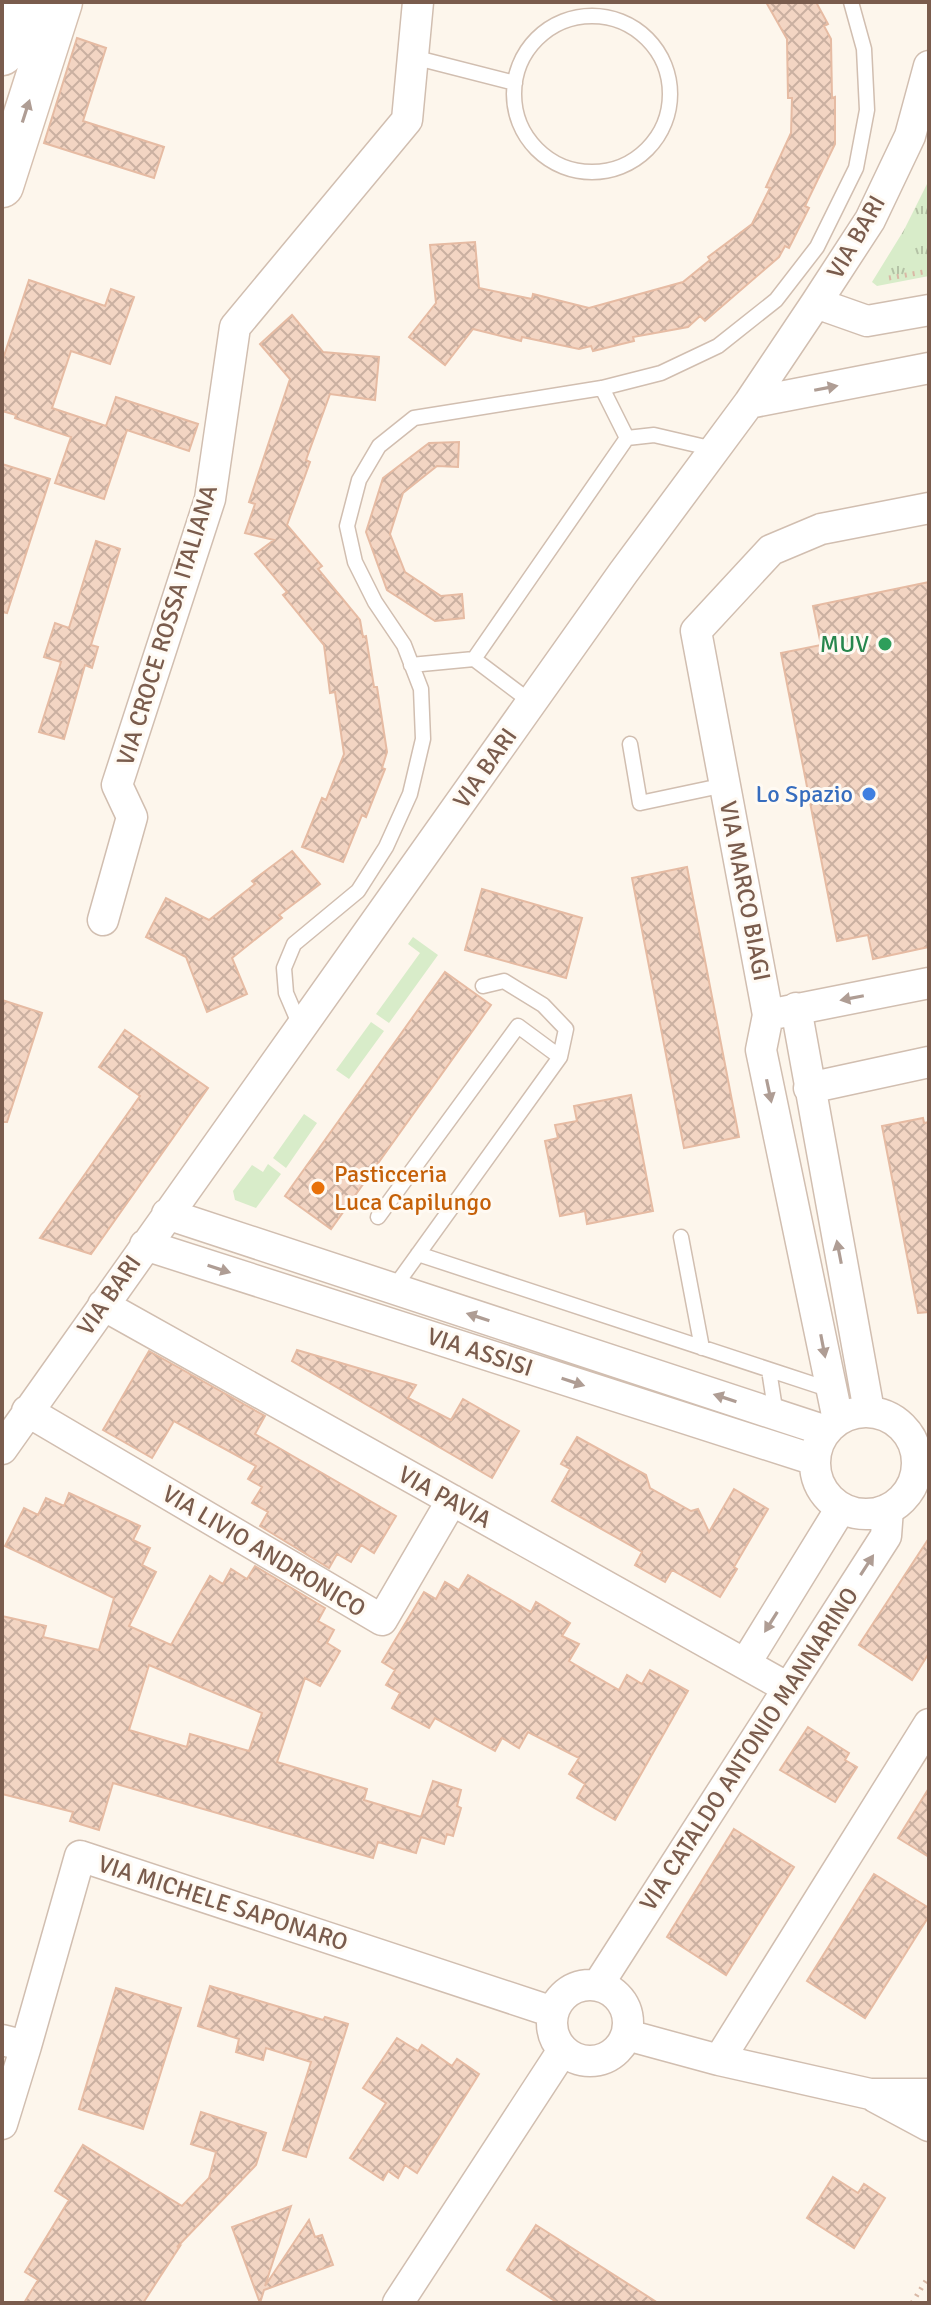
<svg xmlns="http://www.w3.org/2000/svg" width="931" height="2305" viewBox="0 0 931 2305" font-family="Signika,sans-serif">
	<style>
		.green { fill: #d8ecc9 }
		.park { fill: url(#park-tufts) }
		.building { fill: url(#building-cross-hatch); stroke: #e6bba3; stroke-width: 2; fill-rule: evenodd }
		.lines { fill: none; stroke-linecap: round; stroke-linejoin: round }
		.service-casing { stroke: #d1beb0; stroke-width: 17 }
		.minor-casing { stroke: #d1beb0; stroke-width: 33 }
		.secondary-casing { stroke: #d6c0b0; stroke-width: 45 }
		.path { stroke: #d9b8a5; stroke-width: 5; stroke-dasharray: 2 6; stroke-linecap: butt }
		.service { stroke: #fff; stroke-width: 14 }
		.minor { stroke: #fff; stroke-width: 30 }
		.secondary { stroke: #fff; stroke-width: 42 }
		.oneway { fill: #af9d94 }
		.leisure-dot { fill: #2e9e5b; stroke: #fffaf3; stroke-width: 3 }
		.shop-dot { fill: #3f7fe0; stroke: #fffaf3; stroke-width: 3 }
		.food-dot { fill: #e8710a; stroke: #fffaf3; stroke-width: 3 }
		.labels { text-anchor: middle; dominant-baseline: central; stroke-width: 6; stroke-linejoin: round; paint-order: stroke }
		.street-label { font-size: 24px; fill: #7a5c4d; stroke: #fffaf3 }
		.leisure-label { font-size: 24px; fill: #27864d; stroke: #fffaf3; text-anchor: end }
		.shop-label { font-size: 24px; fill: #366cbe; stroke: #fffaf3; text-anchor: end }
		.food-label { font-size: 24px; fill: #c56008; stroke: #fffaf3; text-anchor: start }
	</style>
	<defs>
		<pattern id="park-tufts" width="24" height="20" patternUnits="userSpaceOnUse" patternTransform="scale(2)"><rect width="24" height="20" fill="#d8ecc9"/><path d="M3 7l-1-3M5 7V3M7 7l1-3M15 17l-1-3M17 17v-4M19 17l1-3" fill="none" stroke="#b4c2a5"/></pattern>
		<pattern id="building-cross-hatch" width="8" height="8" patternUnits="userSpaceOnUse" patternTransform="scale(2)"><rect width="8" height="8" fill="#f3d5c3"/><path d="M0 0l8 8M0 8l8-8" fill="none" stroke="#cab0a1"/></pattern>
	</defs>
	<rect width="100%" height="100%" fill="#fdf6ec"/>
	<!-- green -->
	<path class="green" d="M413,937l25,18 -49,68 -13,-9 44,-61 -12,-9z
		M371,1022l13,9 -35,48 -13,-9z
		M304,1114l13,9 -31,45 -13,-10z
		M268,1164l13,10 -25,34 -21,-8 -2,-9 19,-26 11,7z"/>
	<!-- park -->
	<path class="park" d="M929,180v96l-52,10 -5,-4 32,-52z"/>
	<!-- building -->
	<path class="building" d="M766,2h50l12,22 -4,2 7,13 1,59 3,-1v47l-30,62 4,2 -20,40 -4,-2 -6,11 -74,64 -5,-5 -12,11 -55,10 1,4 -41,10 -2,-5 -12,3 -57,-12 -1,4 -48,-12 -28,36 -36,-28 27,-34 -6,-58 45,-3 4,46 53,11 1,-5 56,14 94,-26 27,-22 -2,-3 44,-33 18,-36 -4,-1 25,-54 1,-35h-4l-1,-59z
		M77,38l29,10 -23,73 81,26 -10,31 -110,-35z
		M29,280l76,26 6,-17 23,8 -24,67 -39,-13 -19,57 54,18 10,-29 82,27 -9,27 -62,-21 -23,69 -49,-16 16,-46 -56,-19 1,-3 -14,-4v-49z
		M292,315l31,37 56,5 -4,43 -45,-6 -24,66 4,2 -23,63 35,41 -4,3 42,51 3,17 3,-1 8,51h3l10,65 -5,16 3,1 -19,48 -4,-2 -19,47 -41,-15 20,-49 4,2 18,-46 -9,-62 -5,1 -6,-48 -41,-50 4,-3 -32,-38 19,-14 -29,-7 10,-29 -6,-2 41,-123 -30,-35z
		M459,442l-1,25 -21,-1 -34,27 -13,41 15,38 36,24 21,-2 2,24 -29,3 -48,-31 -21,-58 17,-54 46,-35z
		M2,464l48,15 -43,134 -5,-1z
		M96,541l24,8 -29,96 7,2 -6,21 -7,-3 -21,74 -25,-7 22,-70 -17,-5 11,-34 14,5z
		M929,582v365l-56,12 -5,-24 -31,6 -56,-288 40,-8 -8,-39z
		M292,851l28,33 -41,31 3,3 -50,40 15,36 -40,18 -21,-55 -40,-20 20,-39 43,22 46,-36 -3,-3z
		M687,867l52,270 -55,11 -52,-270z
		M482,889l100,29 -16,60 -101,-28z
		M445,972l46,33 -160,224 -46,-33z
		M2,1000l40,13 -35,109h-5z
		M125,1030l83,58 -117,166 -51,-16 100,-142 -41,-29z
		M631,1095l22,116 -66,13 -2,-13 -25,5 -15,-75 13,-3 -3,-13 22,-4 -3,-15z
		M923,1118l1,5 5,-1v190l-11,1 -36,-187z
		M297,1350l119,35 -8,13 43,22 12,-21 56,32 -27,47 -200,-117z
		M149,1351l116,65 -10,18 141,82 -22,37 -13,-8 -10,17 -14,-8 -8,14 -69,-42 8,-14 -16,-9 10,-16 -14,-8 8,-13 -82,-45 -22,37 -49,-28z
		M577,1437l69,38 4,13 41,23 7,-2 11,23 25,-43 34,20 -34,58 3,2 -17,28 -48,-27 -7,12 -30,-17 7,-13 -90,-51 18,-32 -9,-5z
		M69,1493l71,33 -7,14 17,8 -8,17 14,7 -27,54 42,19 39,-69 13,8 8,-15 16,10 8,-13 70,42 -7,13 16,9 -7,13 13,8 -20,35 -15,-8 -28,84 90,27 -3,11 57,17 12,-36 28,9 -4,16 4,2 -8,28 -6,-2 -3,10 -23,-7 -5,16 -38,-11 -5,16 -260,-75 -14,47 -29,-9 3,-9 -71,-18v-178l44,10 -3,11 56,13 15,-52 -109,-52 19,-38 14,7 8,-17 18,8zM149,1665l113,48 -13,38 -59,-17 -3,13 -58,-17z
		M929,1538v115l-17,27 -53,-35z
		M468,1575l63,37 5,-10 34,21 -8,13 17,8 -10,17 50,29 8,-15 15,9 8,-14 38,21 -73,129 -38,-22 8,-14 -16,-10 10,-16 -51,-26 -9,16 -17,-10 -7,13 -60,-33 -6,10 -37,-20 8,-15 -14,-8 9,-15 -13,-8 42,-70 12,7 9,-17 14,8z
		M808,1727l41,26 -4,7 12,7 -22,35 -55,-32z
		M929,1788v69l-31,-19z
		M734,1829l60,38 -68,108 -59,-38z
		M874,1874l55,34v8l-64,102 -58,-37z
		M210,1986l113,34 2,-3 23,7 -42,133 -23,-7 28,-88 -45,-14 -3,12 -27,-8 3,-13 -41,-13z
		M116,1988l65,20 -38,121 -64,-20z
		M397,2038l21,13 4,-6 30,21 5,-7 22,15 -62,99 -12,-8 -7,13 -10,-7 -5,9 -33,-22 36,-55 -23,-15z
		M201,2112l65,21 -10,32 -79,82 3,-1 -37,57h-119l14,-23 -13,-8 44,-72 -14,-9 28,-46 99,61 27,-28 7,-26 -25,-8z
		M833,2177l25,16 6,-9 21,14 -31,50 -47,-30z
		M291,2206l-26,80 44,-66 6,17 7,-2 11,30 -69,25 -4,13 -28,-76z
		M536,2225l122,78h-100l-51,-33z"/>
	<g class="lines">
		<!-- service casing -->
		<g class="service-casing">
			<path id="service" d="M514 94a78 78 0 1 1 156 0a78 78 0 1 1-156 0Z
				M413,57l102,26
				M627,438l27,-3 60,14
				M474,659l57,43
				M411,665l63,-6 153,-221 -25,-50
				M630,744l10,59 85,-18
				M483,986l21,-5 39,24 23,24 -6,28
				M301,1028l-15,-35 -2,-25 10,-24 64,-53 28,-44 24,-53 13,-55 -2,-50 -17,-44 -29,-43 -20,-40 -8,-36 12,-46 20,-34 35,-28 188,-30 59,-15 57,-27 58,-46 41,-53 39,-79 11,-58 -3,-61 -13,-47
				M378,1217l140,-191 42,31 -167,232
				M681,1237l21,111
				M418,1254l413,136
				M769,1370l7,45"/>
		</g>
		<!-- minor casing -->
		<g class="minor-casing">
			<path id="minor" d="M816,303l51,18 62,-11
				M749,403l180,-35
				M103,920l29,-103 -15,-32 93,-286 25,-172 172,-207 11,-118
				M796,1008l73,403
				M778,1013l151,-30
				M809,1088l120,-26
				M167,1214l659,217
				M145,1245l670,215
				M103,1305l685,383
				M27,1411l355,209 70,-120
				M815 1463a51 51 0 1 1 102 0a51 51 0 1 1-102 0Z
				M838,1420l-77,-370 7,-35 -72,-384 75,-81 50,-21 108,-21
				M2,1449l621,-876 126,-170 67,-100 54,-83 40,-84 19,-70
				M745,1664l96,-156
				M552 2023a38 38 0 1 1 76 0a38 38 0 1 1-76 0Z
				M598,1985l288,-449 2,-27
				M627,2035l92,25 151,34h59
				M2,2040l24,6 54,-190 473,156
				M719,2060l210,-336
				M875,2097l54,29
				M2,2124l24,-78
				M398,2303l165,-253"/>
		</g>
		<!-- secondary casing -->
		<g class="secondary-casing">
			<path id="secondary" d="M2,54l16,-52
				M2,186l59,-184"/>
		</g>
		<!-- path -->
		<path class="path" d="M889,278l40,-7
			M912,2303l17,-27"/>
		<!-- service -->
		<use href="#service" class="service"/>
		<!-- minor -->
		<use href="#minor" class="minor"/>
		<!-- secondary -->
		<use href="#secondary" class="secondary"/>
	</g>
	<!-- one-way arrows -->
	<defs><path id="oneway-solid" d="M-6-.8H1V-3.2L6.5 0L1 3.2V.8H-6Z" transform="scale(2)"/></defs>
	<g class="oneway">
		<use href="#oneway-solid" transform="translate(26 111) rotate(-72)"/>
		<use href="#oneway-solid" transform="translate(826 388) rotate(-11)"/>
		<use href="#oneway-solid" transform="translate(852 998) rotate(169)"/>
		<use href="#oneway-solid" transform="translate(769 1091) rotate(78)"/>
		<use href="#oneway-solid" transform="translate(839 1252) rotate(-101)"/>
		<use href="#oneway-solid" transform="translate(219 1269) rotate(18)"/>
		<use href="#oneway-solid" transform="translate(478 1317) rotate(-162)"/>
		<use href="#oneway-solid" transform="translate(823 1346) rotate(79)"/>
		<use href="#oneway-solid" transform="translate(573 1382) rotate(18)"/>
		<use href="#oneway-solid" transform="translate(725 1398) rotate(-162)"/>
		<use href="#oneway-solid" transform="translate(867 1565) rotate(-57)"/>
		<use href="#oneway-solid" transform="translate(771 1622) rotate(122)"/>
	</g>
	<!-- markers -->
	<circle class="leisure-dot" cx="885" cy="644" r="8"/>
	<circle class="shop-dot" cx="869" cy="794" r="8"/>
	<circle class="food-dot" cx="318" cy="1188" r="8"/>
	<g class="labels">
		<!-- street labels -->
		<g class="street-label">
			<text transform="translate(856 237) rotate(-60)">VIA BARI</text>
			<text transform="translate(167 625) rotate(-73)">VIA CROCE ROSSA ITALIANA</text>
			<text transform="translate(485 768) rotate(-55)">VIA BARI</text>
			<text transform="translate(745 891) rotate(79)">VIA MARCO BIAGI</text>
			<text transform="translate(109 1295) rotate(-55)">VIA BARI</text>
			<text transform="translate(480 1352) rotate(18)">VIA ASSISI</text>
			<text transform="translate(445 1497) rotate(29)">VIA PAVIA</text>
			<text transform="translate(264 1551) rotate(31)">VIA LIVIO ANDRONICO</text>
			<text transform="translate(749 1749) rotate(-57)">VIA CATALDO ANTONIO MANNARINO</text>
			<text transform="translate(223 1903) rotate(18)">VIA MICHELE SAPONARO</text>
		</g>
		<!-- leisure labels -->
		<g class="leisure-label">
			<text x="869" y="644">MUV</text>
		</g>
		<!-- shop labels -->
		<g class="shop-label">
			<text x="853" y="794">Lo Spazio</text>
		</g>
		<!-- food labels -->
		<g class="food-label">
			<text x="334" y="1174">Pasticceria<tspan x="334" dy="28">Luca Capilungo</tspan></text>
		</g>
	</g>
	<!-- border -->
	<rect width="931" height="2305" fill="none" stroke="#7a5c4d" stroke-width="8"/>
</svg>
